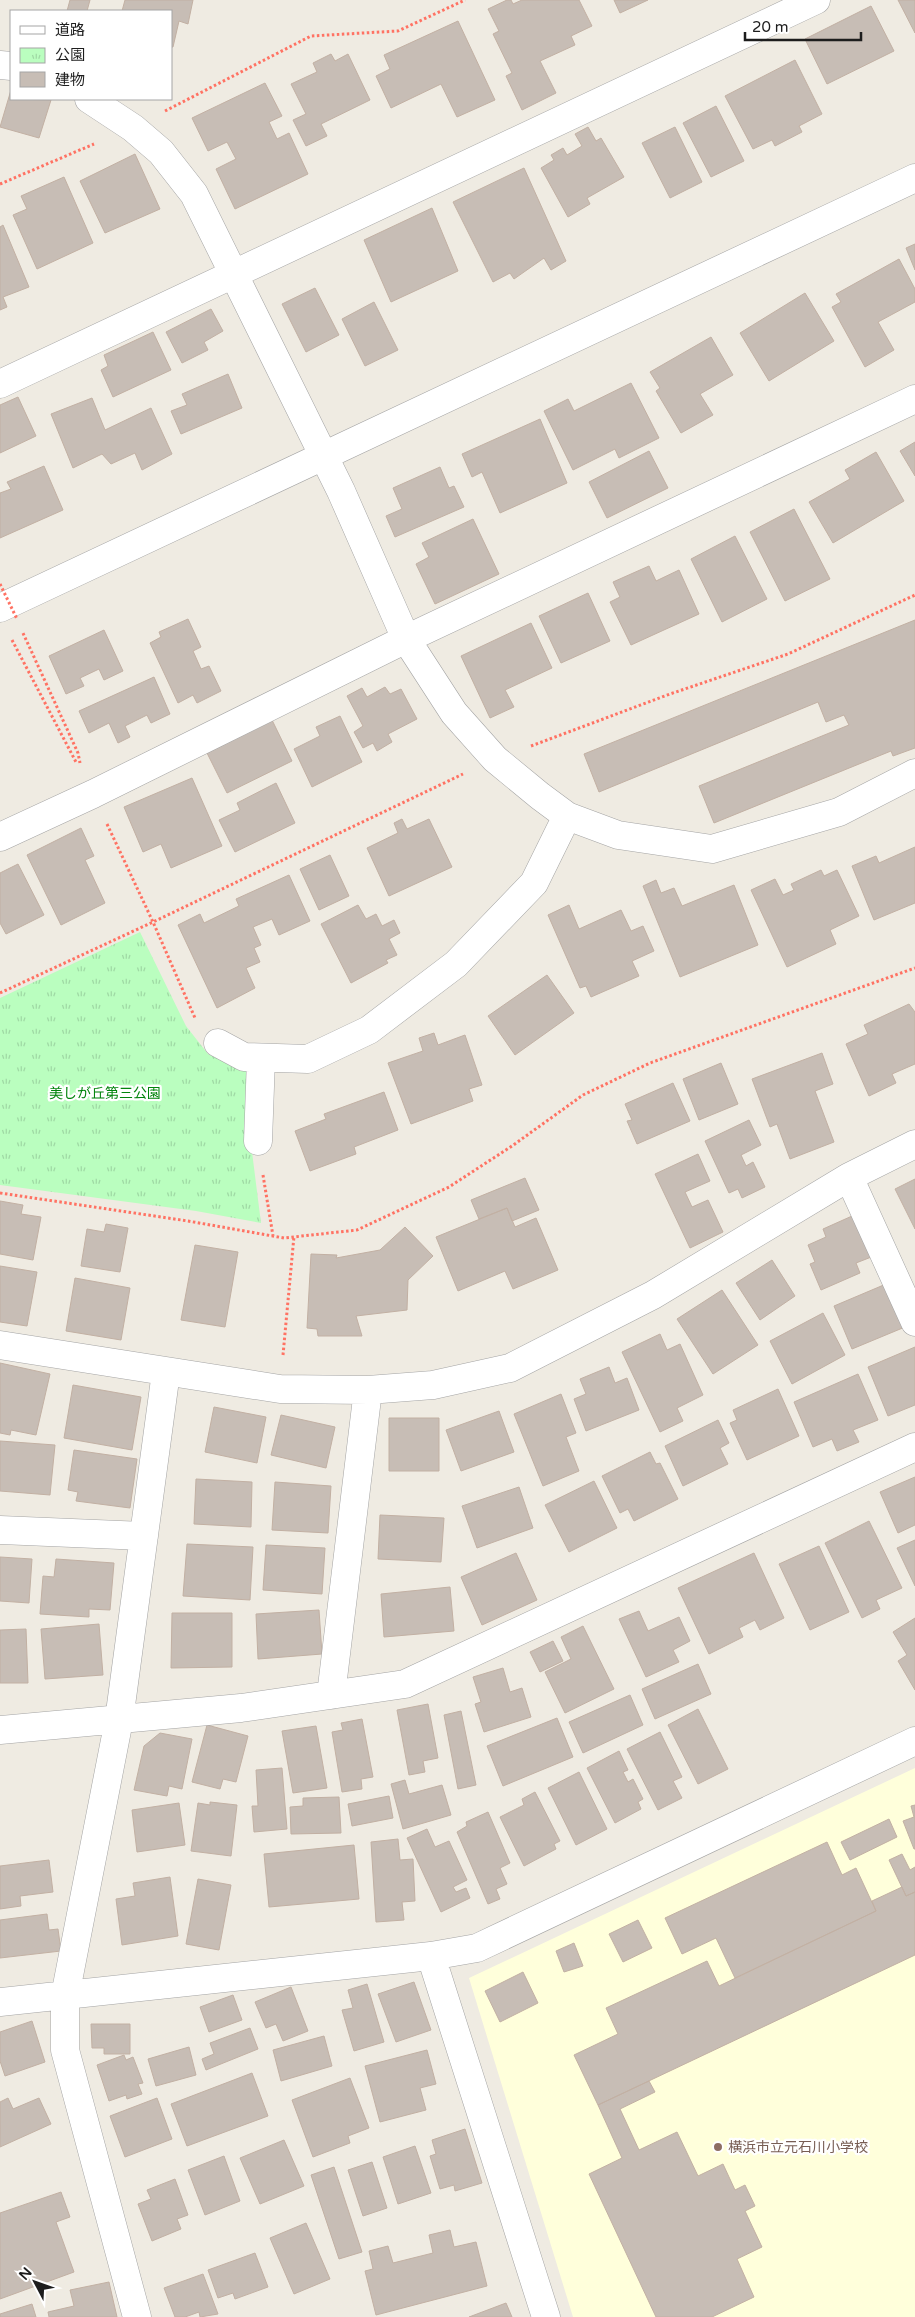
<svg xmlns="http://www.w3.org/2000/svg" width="915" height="2317" viewBox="0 0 915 2317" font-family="'Varela Round','Noto Sans JP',sans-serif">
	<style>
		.education { fill: #ffffdb }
		.park { fill: url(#park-tufts) }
		.building { fill: #c7bdb5; stroke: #c2b0a3 }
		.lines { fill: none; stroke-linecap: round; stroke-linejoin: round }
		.minor-casing { stroke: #a4a4a4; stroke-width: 29 }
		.path { stroke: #ff7263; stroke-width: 3; stroke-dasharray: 2.5 2.5; stroke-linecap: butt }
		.minor { stroke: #fff; stroke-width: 28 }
		.path-bridge { stroke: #ff7263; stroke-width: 3; stroke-dasharray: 2.5 2.5; stroke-linecap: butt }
		.education-dot { fill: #8d6e63; stroke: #fff; stroke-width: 2 }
		.labels { text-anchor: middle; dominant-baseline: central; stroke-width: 4.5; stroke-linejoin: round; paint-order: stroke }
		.park-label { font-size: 14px; fill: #02840c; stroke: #fff }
		.education-label { font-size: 14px; fill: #785e54; stroke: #fff; text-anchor: start }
	</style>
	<defs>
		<pattern id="park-tufts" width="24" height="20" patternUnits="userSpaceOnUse" patternTransform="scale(1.25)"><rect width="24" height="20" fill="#bafebf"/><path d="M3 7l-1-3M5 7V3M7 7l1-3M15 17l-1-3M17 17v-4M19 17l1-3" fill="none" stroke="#9fd9a4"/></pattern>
	</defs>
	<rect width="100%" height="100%" fill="#efebe2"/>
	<!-- education -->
	<path class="education" d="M915,1768v549h-342l-104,-339z"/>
	<!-- park -->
	<path class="park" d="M140,932l46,94 22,28 41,18 1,64 11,87 -65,-12 -196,-26v-187z"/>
	<!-- building -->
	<path class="building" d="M70,0h20l-3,11h-20z
		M125,0h68l-5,24 -9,-3 -6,26h-2v-36h-49z
		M507,0h4l2,4 9,-4h57l13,26 -21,10 4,9 -35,16 16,32 -34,17 -16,-34 6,-3 -19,-39 6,-3 -11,-22z
		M614,0h34l-28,13z
		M898,0h17v33z
		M871,6l23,45 -67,33 -22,-45z
		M458,21l37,79 -38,17 -16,-33 -50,24 -15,-32 14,-7 -6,-14z
		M331,54l4,7 13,-7 22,46 -49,24 6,12 -21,10 -13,-26 13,-6 -15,-30 26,-12 -4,-9z
		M795,60l27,54 -23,12 3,6 -27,14 -3,-6 -19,9 -28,-53z
		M265,83l17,33 -13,6 8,17 12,-6 19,41 -73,35 -19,-40 20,-10 -9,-17 -19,9 -16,-33z
		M11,90v9l40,1 -12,38 -39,-11z
		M716,106l28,55 -33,16 -28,-54z
		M588,127l8,14 5,-3 23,39 -37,21 3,6 -22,13 -27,-49 13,-8 -3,-5 12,-7 4,7 15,-9 -7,-12z
		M675,127l27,55 -32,16 -28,-55z
		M135,154l25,55 -55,24 -25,-52z
		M524,168l42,93 -15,9 -7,-12 -30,21 -4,-6 -17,9 -40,-80z
		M64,177l29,66 -56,26 -24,-54 14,-6 -6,-13z
		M432,208l26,63 -67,31 -27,-62z
		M3,225l26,62 -26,10 4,10 -7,3v-83z
		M915,244v26l-9,-22z
		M899,259l16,30v13l-37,20 16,28 -29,17 -33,-60 9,-5 -5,-8z
		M315,288l24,47 -33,17 -24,-48z
		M805,293l29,48 -65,40 -29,-48z
		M374,302l24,48 -33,16 -23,-47z
		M211,309l12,22 -19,11 4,8 -26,13 -16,-31z
		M153,332l18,38 -58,27 -12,-27 7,-4 -4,-11z
		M711,337l22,38 -33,19 13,21 -32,18 -25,-42 4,-3 -10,-16z
		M228,374l14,34 -61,26 -10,-23 16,-6 -5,-11z
		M631,383l28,55 -40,20 -4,-9 -42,21 -29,-59 24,-12 6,12z
		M18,397l18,39 -36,17v-48z
		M92,398l13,32 46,-22 21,46 -30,16 -7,-17 -24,11 -9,-10 -29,14 -22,-54z
		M540,419l27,64 -67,30 -18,-41 -10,5 -10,-23z
		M915,442v34l-15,-25z
		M649,451l19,37 -61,30 -18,-36z
		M876,452l28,49 -71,42 -24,-41 41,-23 -5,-9z
		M44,466l19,44 -63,28v-45l11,-4 -4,-7z
		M440,467l9,21 5,-2 10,21 -69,30 -9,-21 16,-7 -9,-21z
		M794,509l36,70 -45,22 -35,-69z
		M473,519l26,55 -64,30 -19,-40 13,-7 -7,-14z
		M735,536l32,63 -45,23 -31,-63z
		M649,566l7,15 23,-11 20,44 -68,31 -21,-43 10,-5 -7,-15z
		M588,593l22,48 -49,22 -22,-47z
		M188,619l13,28 -8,4 8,18 8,-3 12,25 -24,12 -4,-8 -15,8 -28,-60 11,-6 -2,-5z
		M915,620v128l-22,8 -2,-5 -177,72 -15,-37 150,-61 -5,-10 -18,7 -8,-20 -219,90 -15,-38z
		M531,623l21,45 -47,22 9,17 -24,11 -29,-62z
		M104,630l19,41 -19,9 -5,-11 -19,9 4,8 -18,8 -17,-38z
		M154,677l16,37 -19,9 -4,-8 -22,11 5,11 -12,6 -9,-20 -20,10 -10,-22z
		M385,687l5,7 11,-5 16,30 -29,15 4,8 -15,9 -4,-8 -10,5 -9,-16 9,-6 -16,-30 15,-8 5,9z
		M340,716l22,46 -50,25 -18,-38 26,-13 -4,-9z
		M272,720l20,41 -65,32 -20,-40z
		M192,778l30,68 -51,22 -10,-24 -18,8 -19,-45z
		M276,783l19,40 -60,29 -16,-32 21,-10 -3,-7z
		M402,819l5,10 22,-10 23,48 -63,29 -22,-48 31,-15 -4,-10z
		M81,828l13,28 -9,4 20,43 -44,22 -34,-70z
		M915,847v56l-41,17 -22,-54 24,-10 3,7z
		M330,855l19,41 -30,14 -19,-41z
		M18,864l26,51 -38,19 -6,-11v-50z
		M821,870l3,6 13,-6 22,46 -29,14 6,14 -49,23 -36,-77 24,-11 8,16 11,-5 -3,-6z
		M289,875l21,46 -31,14 -7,-16 -19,8 8,18 -7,3 6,14 -14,6 9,20 -38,20 -39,-83 22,-11 4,9 35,-17 -3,-7z
		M656,880l5,13 13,-5 8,18 52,-21 24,60 -78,32 -37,-91z
		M358,905l8,14 10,-5 6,12 12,-6 6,13 -11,6 8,16 -11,5 2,3 -37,20 -30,-59z
		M569,905l10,24 42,-19 10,21 12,-5 11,25 -22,10 7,15 -48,21 -5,-11 -6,2 -32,-73z
		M547,975l27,38 -59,42 -27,-39z
		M909,1004l6,8v52l-23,10 4,9 -27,13 -23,-52 22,-10 -4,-9z
		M434,1033l4,12 27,-10 17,50 -13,4 4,12 -62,23 -23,-61 35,-12 -4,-13z
		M822,1053l11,31 -18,7 19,51 -44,17 -13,-35 -7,3 -18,-48z
		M721,1063l17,41 -39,16 -16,-41z
		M673,1083l17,38 -53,23 -10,-23 5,-1 -7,-16z
		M384,1092l14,38 -44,17 2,7 -46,17 -15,-40 31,-12 -2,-5z
		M749,1120l12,25 -20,10 5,11 7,-4 12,25 -23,11 -4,-9 -9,4 -24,-52z
		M698,1154l12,27 -25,11 7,15 16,-7 15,32 -33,16 -35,-74z
		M525,1178l14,32 -27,11 -5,-13 -28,11 -8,-19z
		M915,1179v50l-20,-40z
		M0,1201l23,4 -2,9 20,3 -8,43 -33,-6z
		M507,1208l8,19 21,-9 22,52 -45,19 -8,-18 -47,20 -22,-54z
		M861,1212l18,42 -23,9 4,10 -39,17 -11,-26 5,-2 -7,-17 18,-8 -3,-8z
		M106,1224l22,4 -8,44 -39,-6 6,-37 17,3z
		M405,1227l28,29 -25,24 -1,30 -51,6 6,20h-44l-1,-7 -10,-1 4,-74 26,1 -1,3 44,-8z
		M195,1245l43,7 -13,75 -44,-7z
		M772,1260l23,36 -35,24 -24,-37z
		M0,1266l37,6 -10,54 -27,-4z
		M75,1278l55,10 -9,52 -55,-9z
		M886,1284l19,43 -53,22 -18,-43z
		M722,1290l36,55 -45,29 -36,-55z
		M823,1313l22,42 -53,29 -22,-43z
		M660,1334l7,16 13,-6 23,51 -26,13 6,13 -23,11 -38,-80z
		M915,1347v58l-27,11 -20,-49z
		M0,1363l50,11 -14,61 -25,-5 -1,5 -10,-2z
		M609,1367l6,16 12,-5 12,32 -53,21 -12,-32 12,-5 -6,-15z
		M858,1374l20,46 -25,10 6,12 -22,9 -5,-12 -19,8 -19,-45z
		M73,1385l68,12 -9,53 -68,-12z
		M778,1389l21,47 -52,24 -17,-37 7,-3 -4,-10z
		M561,1394l15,39 -10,4 13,34 -36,15 -29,-72z
		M214,1407l52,10 -9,46 -52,-11z
		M499,1411l15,41 -53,19 -15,-41z
		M281,1415l54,12 -9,41 -55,-13z
		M389,1418h50v53h-50z
		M718,1420l11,23 -9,5 8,16 -45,22 -18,-40z
		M0,1441l55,4 -5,50 -50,-4z
		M74,1450l63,9 -7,49 -54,-7 2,-9 -10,-2z
		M650,1452l6,12 4,-1 18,36 -44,22 -6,-12 -8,4 -18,-37z
		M915,1477v48l-17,8 -18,-41z
		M196,1479l56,3 -1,45 -57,-3z
		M594,1481l23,47 -48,24 -24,-47z
		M275,1482l56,4 -3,47 -56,-3z
		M519,1487l14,41 -56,20 -15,-42z
		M380,1515l64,3 -3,44 -63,-3z
		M869,1521l33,67 -26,12 4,9 -18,9 -37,-75z
		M915,1540v46l-18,-38z
		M187,1544l66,3 -3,53 -67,-4z
		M266,1545l59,3 -3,46 -59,-4z
		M819,1546l30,66 -39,18 -31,-66z
		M516,1553l21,47 -55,25 -21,-48z
		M754,1553l30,65 -24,12 -5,-10 -16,8 4,9 -34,17 -31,-66z
		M0,1557l32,2 -3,44 -29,-2z
		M56,1559l58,4 -4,47 -21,-1v8l-49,-3 3,-38 11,1z
		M450,1587l4,44 -70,6 -3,-43z
		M319,1610l3,44 -64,5 -2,-45z
		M639,1611l9,20 31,-14 11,24 -17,9 6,12 -33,15 -27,-58z
		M172,1613h60v54l-61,1z
		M915,1618v72l-17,-29 9,-6 -14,-23z
		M99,1624l4,51 -58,4 -4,-50z
		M583,1626l31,63 -49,24 -20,-41 26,-13 -10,-22z
		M26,1629l2,54h-28v-53z
		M553,1641l10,20 -23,11 -10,-20z
		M698,1664l13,30 -56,25 -13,-30z
		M503,1668l7,24 12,-4 9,29 -47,15 -9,-28 6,-2 -8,-25z
		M630,1695l13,30 -60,28 -14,-31z
		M428,1704l10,54 -15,3 2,11 -16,3 -12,-65z
		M698,1709l30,60 -30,15 -30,-59z
		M461,1711l15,74 -18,4 -14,-74z
		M557,1718l16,39 -70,29 -16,-40z
		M362,1719l11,58 -12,2 1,10 -20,3 -10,-60 11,-2 -2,-7z
		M207,1725l41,11 -12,46 -13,-3 -3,10 -28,-7z
		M316,1726l11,62 -34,5 -11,-62z
		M660,1732l22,45 -9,4 9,17 -24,12 -31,-61z
		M160,1733l32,6 -10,50 -13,-3 -2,10 -33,-6 10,-44z
		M619,1751l9,19 -5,2 5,10 5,-3 10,20 -5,3 3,7 -26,14 -28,-55z
		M282,1768l5,61 -33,3 -2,-26h6l-2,-36z
		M579,1772l28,57 -31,16 -28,-57z
		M405,1780l4,14 33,-9 9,30 -48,14 -12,-45z
		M535,1792l25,49 -6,3 2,5 -32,17 -24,-49 24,-12 -2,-6z
		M389,1796l4,22 -41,8 -4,-22z
		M339,1797l2,36 -50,1 -1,-27 13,-1v-8z
		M210,1802l27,3 -6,51 -40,-5 7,-48 12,2z
		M179,1803l6,42 -48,7 -5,-42z
		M915,1805v44h-1l-11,-28 11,-4 -3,-11z
		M488,1812l22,51 -10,5 7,16 -11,5 4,10 -12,5 -31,-72 10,-6 -1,-4z
		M889,1819l8,18 -47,23 -9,-18z
		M427,1829l8,18 14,-6 18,39 -14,7 3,5 10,-4 4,10 -29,14 -34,-74z
		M398,1839l2,21 13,-1 2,42 -13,1 2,18 -28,2 -5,-80z
		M827,1842l15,33 14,-7 20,43 -141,67 -19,-40 -34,16 -17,-36z
		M354,1845l5,54 -90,8 -5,-53z
		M902,1854l8,16 5,-3v25l-9,4 -17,-36z
		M49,1860l4,32 -33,4 1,10 -21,3v-43z
		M170,1877l8,59 -56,9 -6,-46 19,-3 -2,-13z
		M198,1879l33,6 -12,65 -33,-6z
		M902,1887l4,9 9,-4v63l-317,150 -24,-50 44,-21 -12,-26 101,-47 12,25 157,-75 -4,-10z
		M47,1914l2,16 9,-1 3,22 -61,7v-38z
		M638,1920l14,28 -29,14 -14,-28z
		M574,1943l9,23 -19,6 -8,-21z
		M523,1972l15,31 -38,19 -15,-31z
		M414,1982l17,48 -35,12 -18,-48z
		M367,1984l17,58 -30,9 -12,-41 11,-2 -5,-18z
		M291,1987l17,44 -25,10 -7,-17 -10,4 -11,-26z
		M233,1995l9,25 -33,12 -9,-25z
		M32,2021l13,41 -40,14 -5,-15v-29z
		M91,2024h39v30h-26v-6h-12z
		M250,2028l8,21 -52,21 -4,-11 12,-5 -4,-11z
		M324,2036l8,30 -51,15 -8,-31z
		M189,2047l7,28 -40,11 -8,-27z
		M427,2050l9,34 -16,4 6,22 -46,12 -15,-56z
		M124,2055l2,5 7,-3 10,26 -5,1 4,10 -15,5 -1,-4 -17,6 -12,-36z
		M252,2073l16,43 -81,30 -16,-42z
		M350,2078l19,50 -21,8 2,7 -37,14 -21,-57z
		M649,2081l6,11 -35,17 19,41 38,-18 21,44 25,-12 12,26 10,-5 10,21 -10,5 17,36 -25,12 17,38 -42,20h-56l-67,-143 33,-16 -24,-53z
		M8,2098l5,11 26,-11 12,26 -51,23v-45z
		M157,2098l15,41 -47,18 -15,-41z
		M465,2129l17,54 -27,8 -1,-6 -14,4 -10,-33 6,-2 -4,-14z
		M284,2140l20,46 -44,18 -20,-46z
		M415,2146l16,47 -33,11 -15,-47z
		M224,2156l16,45 -35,14 -17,-45z
		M372,2162l15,46 -24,8 -15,-46z
		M334,2167l28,85 -23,7 -28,-84z
		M175,2179l13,36 -11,4 4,10 -29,12 -14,-37 13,-5 -4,-9z
		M61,2192l9,25 -14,5 18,50 -74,27v-86z
		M306,2223l24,56 -36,15 -24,-56z
		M450,2230l4,17 22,-5 11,44 -111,29 -11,-44 8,-2 -4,-18 19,-5 5,17 40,-10 -4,-18z
		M255,2253l13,34 -33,12 -2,-6 -15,5 -10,-28z
		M203,2274l15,40 -18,3 -1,-5 -14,5h-10l-11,-29z
		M109,2282l8,35h-68l-1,-5 26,-6 -4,-16z
		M506,2303l6,14h-43z
		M32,2304l4,13h-36v-3z"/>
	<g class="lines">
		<!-- minor casing -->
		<g class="minor-casing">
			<path id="minor" d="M0,65l11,1
				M89,99l44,29 28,24 33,42 147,297 65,148 48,74 41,46 45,37 27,20 51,19 94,14 127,-37 76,-39
				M0,384l816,-384
				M0,608l915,-430
				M0,837l93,-43 313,-155 509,-240
				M218,1043l26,14 64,2 61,-29 87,-66 78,-81 33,-67
				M258,1141l3,-82
				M849,1177l66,145
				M0,1345l280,44 88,1 65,-5 77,-17 143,-73 196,-118 66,-33
				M0,1530l144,6
				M331,1695l37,-305
				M0,1730l241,-22 164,-24 510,-237
				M431,1956l115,361
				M0,2002l431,-46 46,-8 438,-207
				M137,2317l-72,-267v-54l54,-276 47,-348"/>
		</g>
		<!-- path -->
		<path class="path" d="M165,111l146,-75 87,-5 67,-31
			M0,184l94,-40
			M23,633l55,120 2,10
			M12,640l65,124
			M531,746l139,-52 118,-40 127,-59
			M107,824l46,98 42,96
			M0,993l153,-71 310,-148
			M263,1175l10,61
			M0,1193l188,28 96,17 73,-8 92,-43 63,-41 71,-51 67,-32 265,-95
			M283,1355l11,-119"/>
		<!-- minor -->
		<use href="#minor" class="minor"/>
		<!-- path-bridge -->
		<path class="path-bridge" d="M0,584l17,35"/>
	</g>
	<!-- markers -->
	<circle class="education-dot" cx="718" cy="2147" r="5"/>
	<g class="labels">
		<!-- park labels -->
		<g class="park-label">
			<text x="105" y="1093">美しが丘第三公園</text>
		</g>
		<!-- education labels -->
		<g class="education-label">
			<text x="728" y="2147">横浜市立元石川小学校</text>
		</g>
	</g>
	<!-- legend -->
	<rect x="10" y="10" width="162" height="90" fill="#ffffff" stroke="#a5a5a5"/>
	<rect x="20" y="26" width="25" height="8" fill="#ffffff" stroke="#a5a5a5"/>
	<text x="55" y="35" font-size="15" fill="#1d1d1d">道路</text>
	<rect x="20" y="48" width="25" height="15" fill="url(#park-tufts)" stroke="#a5a5a5"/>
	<text x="55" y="60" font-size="15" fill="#1d1d1d">公園</text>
	<rect x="20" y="72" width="25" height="15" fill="#c7bdb5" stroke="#a5a5a5"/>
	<text x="55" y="85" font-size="15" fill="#1d1d1d">建物</text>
	<!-- north arrow -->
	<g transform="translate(35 2282) rotate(311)" stroke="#ffffff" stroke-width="4" paint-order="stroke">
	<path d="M0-4L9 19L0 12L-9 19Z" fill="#1d1d1d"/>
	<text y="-8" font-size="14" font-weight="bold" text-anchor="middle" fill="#1d1d1d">N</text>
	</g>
	<!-- scale -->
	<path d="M745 32v8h116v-8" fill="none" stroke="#1d1d1d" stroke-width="2.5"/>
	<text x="752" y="32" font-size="15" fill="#1d1d1d" stroke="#ffffff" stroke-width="4" paint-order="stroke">20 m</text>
</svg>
